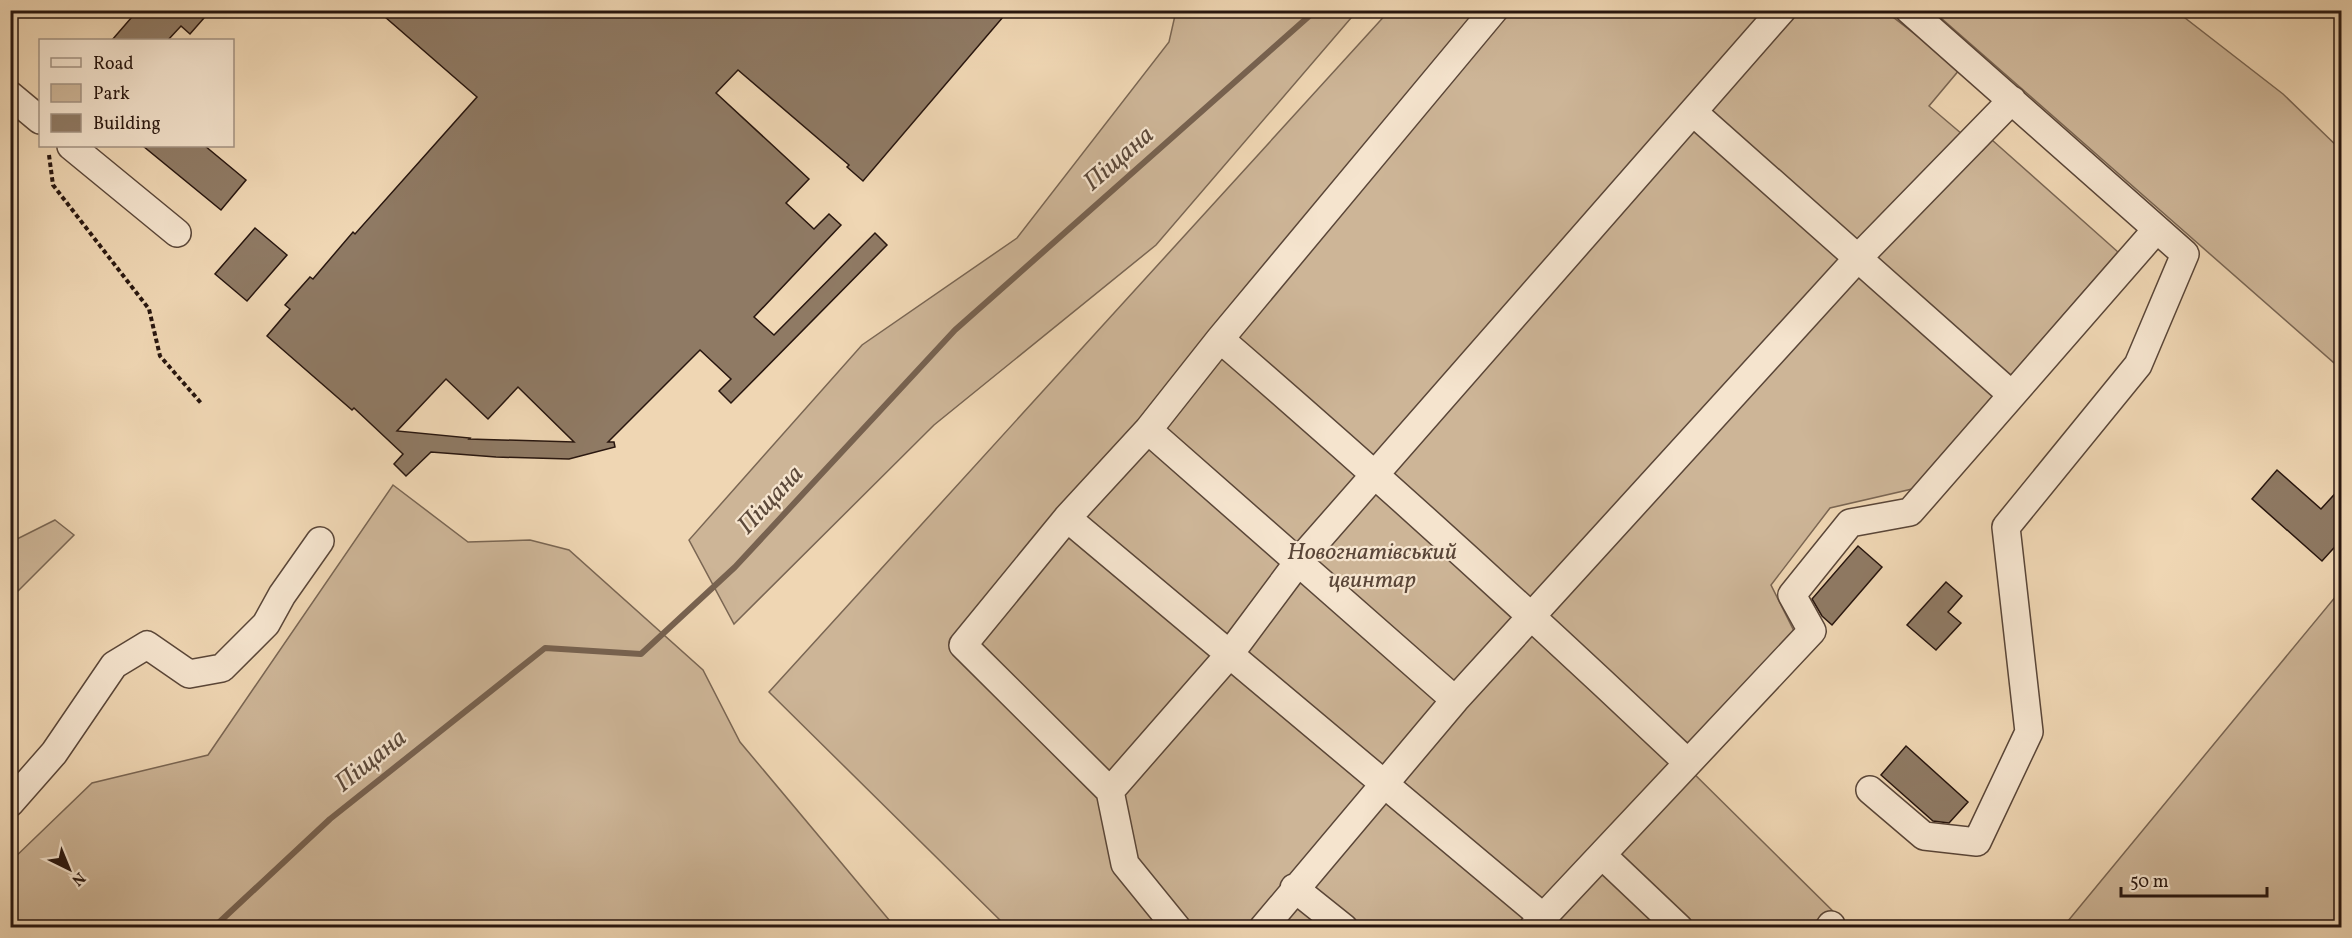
<svg xmlns="http://www.w3.org/2000/svg" width="2352" height="938" viewBox="0 0 2352 938" font-family="Vollkorn,serif">
	<style>
		.green { fill: #cdb597; stroke: #7a6653; stroke-width: 1.5 }
		.lines { fill: none; stroke-linecap: round; stroke-linejoin: round }
		.stream { stroke: #776250; stroke-width: 6 }
		.building { fill: #8f7a64; stroke: #28160f; stroke-width: 1.5; fill-rule: evenodd }
		.minor-casing { stroke: #5a4638; stroke-width: 30 }
		.path { stroke: #28160f; stroke-width: 4; stroke-dasharray: 4.5 3; stroke-linecap: butt }
		.minor { stroke: #f5e4ce; stroke-width: 27 }
		.labels { text-anchor: middle; dominant-baseline: central; stroke-width: 4.5; stroke-linejoin: round; paint-order: stroke }
		.park-label { font-size: 24px; font-style: italic; fill: #5a4638; stroke: #f5e4ce }
		.water-label { font-size: 26px; font-style: italic; fill: #5c493a; stroke: #f5e4ce }
	</style>
	<rect width="100%" height="100%" fill="#efd6b3"/>
	<filter id="stains"><feTurbulence type="fractalNoise" baseFrequency=".00333" numOctaves="4"/><feColorMatrix values="0 0 0 0 .2 0 0 0 0 .09 0 0 0 0 .02 0 0 0 .5 -.17"/></filter>
	<radialGradient id="worn" r=".72"><stop offset=".6" stop-color="#630" stop-opacity="0"/><stop offset="1" stop-color="#630" stop-opacity=".3"/></radialGradient>
	<!-- green -->
	<path class="green" d="M1176,11h181l-201,234 -222,180 -200,199 -45,-84 173,-195 155,-107 152,-196z
		M1389,11h496l75,58 -31,37 53,45 10,-11 126,112 -206,237 -82,19 -59,77 24,48 -117,125 171,169h-842l-238,-235z
		M1933,11h243l107,83 58,56v219z
		M393,485l75,57 62,-2 39,10 134,120 37,72 155,185h-884v-66l81,-78 116,-28z
		M55,520l19,15 -63,63v-56z
		M2341,590v337h-278z"/>
	<g class="lines">
		<!-- stream -->
		<path class="stream" d="M213,928l117,-109 215,-171 96,6 94,-87 220,-237 361,-320"/>
	</g>
	<!-- building -->
	<path class="building" d="M138,10h73l-21,24 -9,-8 -13,14h-56z
		M377,10h632l-146,171 -16,-14 2,-2 -111,-95 -22,23 93,86 -23,24 28,26 15,-15 12,11 -87,92 20,18 101,-102 12,12 -156,158 -12,-12 12,-12 -31,-29 -92,92h6l1,5 -46,12 -73,-2 -65,-5 -25,24 -12,-12 9,-10 -49,-46 -2,2 -85,-74 23,-27 -5,-4 25,-28 3,2 40,-47 2,2 122,-137zM446,379l42,40 30,-32 56,55 -105,-3 1,-1 -73,-7z
		M143,146h62l41,34 -25,30z
		M255,228l32,27 -40,46 -32,-27z
		M2277,470l44,39 21,-23v53l-20,22 -70,-62z
		M1858,546l24,21 -50,58 -10,-9 -10,-17z
		M1946,582l16,14 -14,16 13,11 -25,27 -29,-25z
		M1906,746l62,56 -19,21 -16,-2 -52,-46z"/>
	<g class="lines">
		<!-- minor casing -->
		<g class="minor-casing">
			<path id="minor" d="M10,95l30,25
				M1693,112l319,283
				M71,146l106,87
				M1220,339c160,138 315,279 468,424
				M1148,430l307,270
				M1067,518l476,399
				M1870,790l54,46 53,6 52,-110 -23,-205 132,-162 47,-111 -276,-244
				M1110,791l119,-136 70,-94 483,-551
				M10,803l44,-50 60,-88 33,-20 42,29 33,-6 44,-44 16,-29 38,-54
				M1602,855l77,73
				M1294,888l50,40
				M1177,928l-52,-64 -15,-73 -147,-146 104,-127 81,-88 72,-91 274,-329
				M1263,928l192,-228 403,-442 154,-158
				M1533,928l279,-297 -20,-36 58,-72 60,-11 246,-282
				M1829,928l2,-3"/>
		</g>
		<!-- path -->
		<path class="path" d="M49,155l4,30 96,124 11,47 41,47"/>
		<!-- minor -->
		<use href="#minor" class="minor"/>
	</g>
	<g class="labels">
		<!-- park labels -->
		<g class="park-label">
			<text x="1372" y="553">Новогнатівський<tspan x="1372" dy="28">цвинтар</tspan></text>
		</g>
		<!-- water labels -->
		<g class="water-label">
			<text transform="translate(1119 159) rotate(-41)">Піщана</text>
			<text transform="translate(771 500) rotate(-47)">Піщана</text>
			<text transform="translate(371 761) rotate(-39)">Піщана</text>
		</g>
	</g>
	<!-- margin -->
	<rect width="2352" height="938" fill="none" stroke="#efd6b3" stroke-width="36"/>
	<rect x="12" y="12" width="2328" height="914" fill="none" stroke="#28160f" stroke-width="3"/>
	<rect x="18" y="18" width="2316" height="902" fill="none" stroke="#28160f" stroke-width="1.5"/>
	<!-- legend -->
	<rect x="39" y="39" width="195" height="108" fill="#f5e4ce" stroke="#a39282" stroke-width="1.5"/>
	<rect x="51" y="58" width="30" height="9" fill="#f5e4ce" stroke="#a39282" stroke-width="1.5"/>
	<text x="93" y="69" font-size="18" fill="#28160f">Road</text>
	<rect x="51" y="84" width="30" height="18" fill="#cdb597" stroke="#a39282" stroke-width="1.5"/>
	<text x="93" y="99" font-size="18" fill="#28160f">Park</text>
	<rect x="51" y="114" width="30" height="18" fill="#8f7a64" stroke="#a39282" stroke-width="1.5"/>
	<text x="93" y="129" font-size="18" fill="#28160f">Building</text>
	<!-- north arrow -->
	<g transform="translate(69 869) rotate(137)" stroke="#f5e4ce" stroke-width="4.5" paint-order="stroke">
	<path d="M0-4.5L10 22L0 15L-10 22Z" fill="#28160f"/>
	<text y="-9" font-size="16" font-weight="bold" text-anchor="middle" fill="#28160f">N</text>
	</g>
	<!-- scale -->
	<path d="M2121 887v9h146v-9" fill="none" stroke="#28160f" stroke-width="3"/>
	<text x="2130" y="887" font-size="18" fill="#28160f" stroke="#f5e4ce" stroke-width="4.5" paint-order="stroke">50 m</text>
	<rect width="100%" height="100%" filter="url(#stains)"/>
	<rect width="100%" height="100%" fill="url(#worn)"/>
</svg>
